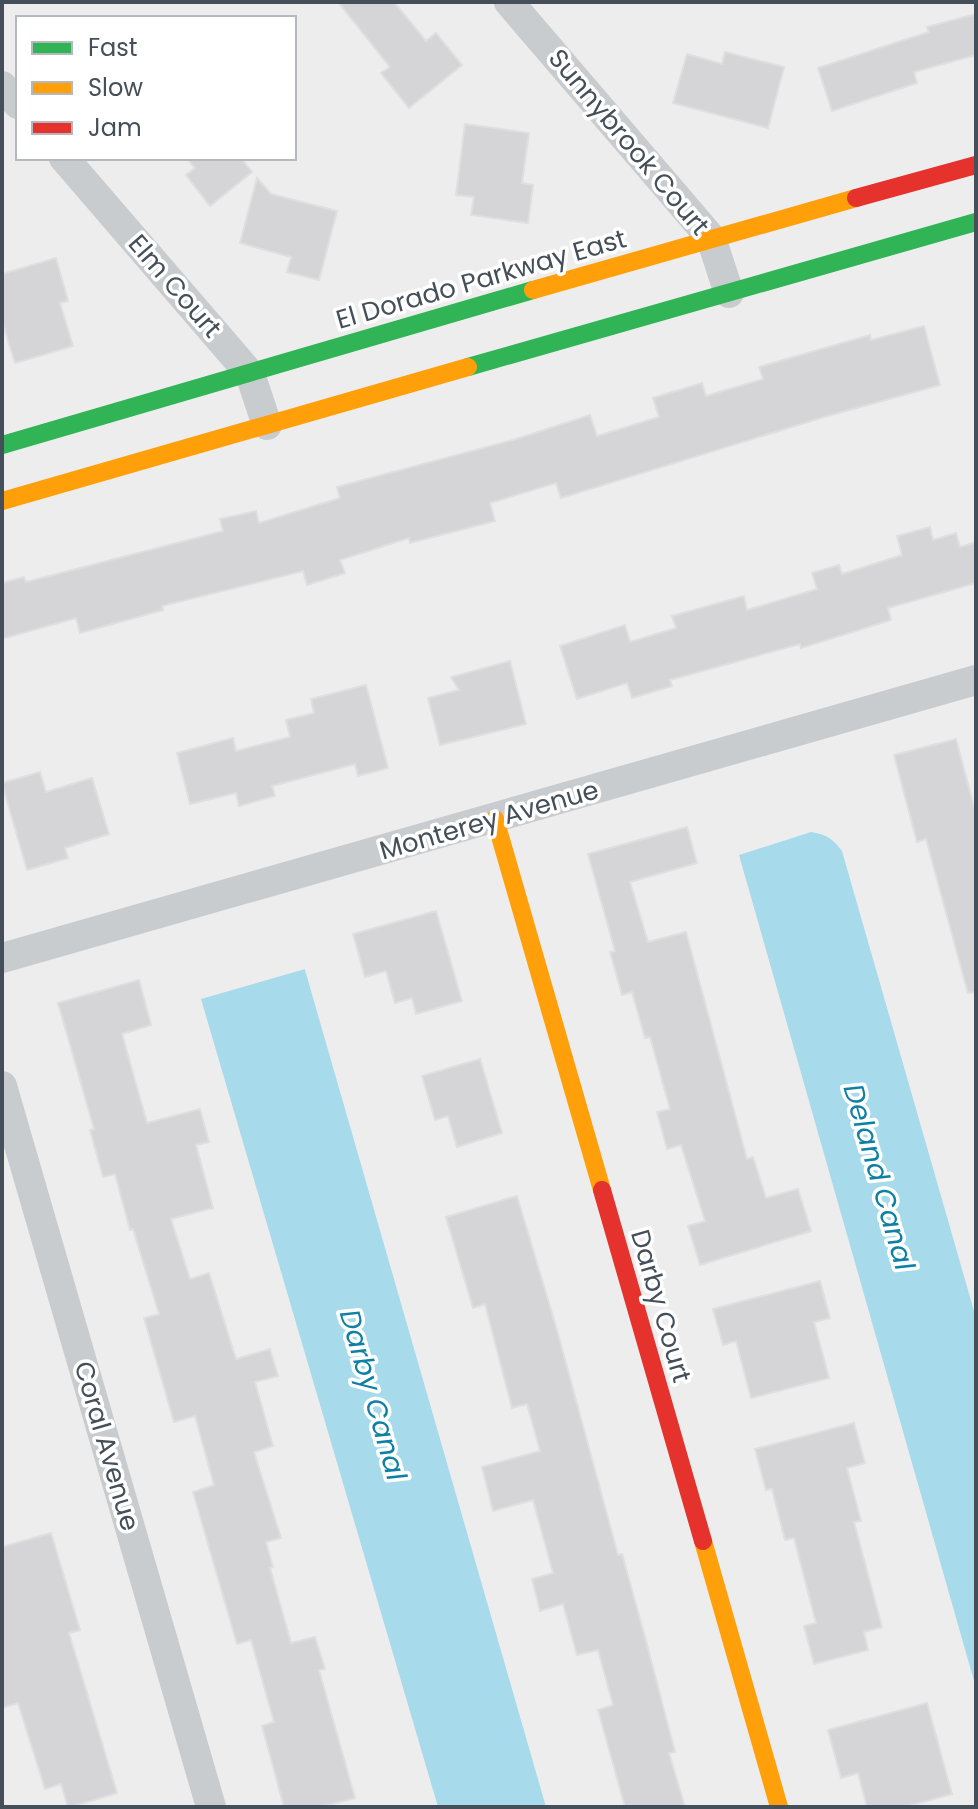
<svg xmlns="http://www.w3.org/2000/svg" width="978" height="1809" viewBox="0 0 978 1809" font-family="Poppins,sans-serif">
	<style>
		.water { fill: #a7daeb }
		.building { fill: #d5d5d8; stroke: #dfdfe0; stroke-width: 2 }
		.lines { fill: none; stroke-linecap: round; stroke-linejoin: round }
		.street { stroke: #c9ccce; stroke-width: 30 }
		.fast { stroke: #30b455; stroke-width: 18 }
		.slow { stroke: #ff9f0a; stroke-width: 18 }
		.jam { stroke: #e5322d; stroke-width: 18 }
		.labels { text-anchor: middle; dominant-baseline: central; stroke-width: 7; stroke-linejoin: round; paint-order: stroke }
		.street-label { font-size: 26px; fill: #454f5a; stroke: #fff }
		.water-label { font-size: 28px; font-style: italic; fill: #0e80a4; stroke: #fff }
	</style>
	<rect width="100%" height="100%" fill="#eeeded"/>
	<!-- water -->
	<path class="water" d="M811,832c15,2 22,7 31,19l134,467v370l-237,-833z
		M305,969v1l241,837h-108l-237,-808z"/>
	<!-- building -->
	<path class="building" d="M338,2h56l32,39 10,-8 26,32 -53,43 -28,-35 9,-6z
		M976,14v41l-62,17 3,11 -85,28 -14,-43 111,-36 -2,-5z
		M725,52l59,15 -16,61 -95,-25 14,-49 35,10z
		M465,124l64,9 -7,50 11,2 -5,38 -57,-8 3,-18 -18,-2z
		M186,158h55l11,14 -42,34 -24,-31 9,-7z
		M257,178l14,16 66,17 -18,69 -32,-8 4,-15 -51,-14z
		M56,258l12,43 -8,2 13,43 -58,17 -13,-42v-47z
		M924,326l16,59 -116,32 -263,81 -5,-15 -66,20 5,18 -85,22 -1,-5 -69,22 5,13 -38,12 -4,-14 -141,35 1,4 -83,23 -4,-15 -74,21v-56l22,-6 2,5 197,-51 -3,-12 36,-8 3,12 81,-25 -3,-11 176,-47 77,-25 7,21 62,-19 -6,-19 49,-15 4,13 57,-17 -4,-12 111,-32 1,5z
		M930,527l3,13 23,-7 4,14 16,-5v41l-88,25 3,12 -90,28 -1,-4 -130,36 2,6 -40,12 -5,-15 -50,16 -17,-53 65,-21 5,17 46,-14 -4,-12 72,-20 3,14 70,-21 -5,-16 27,-8 3,9 60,-19 -5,-19z
		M510,661l16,63 -86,21 -12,-47 31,-8 -8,-13z
		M366,685l22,83 -30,8 -3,-12 -83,22 3,10 -36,10 -3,-13 -46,11 -13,-51 56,-15 3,13 54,-14 -4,-17 28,-7 -3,-14z
		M956,739l20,75v178l-8,1 -42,-154 -9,3 -23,-87z
		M40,772l6,20 46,-14 17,56 -44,14 3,10 -41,12 -25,-87z
		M687,827l10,36 -67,19 18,60 38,-10 61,227 6,-2 13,41 32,-9 13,42 -111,34 -12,-39 17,-5 -24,-76 -14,4 -10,-37 13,-3 -20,-72 -5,1 -13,-46 -10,3 -12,-43 5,-1 -27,-97z
		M436,911l26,90 -46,13 -4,-16 -17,5 -9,-32 -21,6 -12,-43z
		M139,980l12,45 -29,9 25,89 53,-14 9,33 -13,3 17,63 -42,11 19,60 19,-6 27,86 34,-10 8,27 -23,6 18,64 -19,6 27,86 -15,4 7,25 -3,1 21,75 24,-6 10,32 -6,1 36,128 -34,9h-37l-22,-81 12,-4 -23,-82 -14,4 -44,-152 21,-7 -19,-69 -21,6 -30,-104 15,-4 -26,-85 -3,1 -15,-56 -12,3 -13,-47 4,-1 -36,-126z
		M480,1059l22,74 -45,14 -9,-31 -13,4 -13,-44z
		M517,1196l40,134 61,225 4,-1 23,83 30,115 -6,1 16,54h-60l-27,-97 15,-5 -15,-55 -21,5 -14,-51 -23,7 -8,-32 21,-6 -20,-73 -40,11 -11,-44 58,-16 -13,-47 -15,4 -27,-104 -12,4 -27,-91z
		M820,1281l10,37 -16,4 15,56 -78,20 -15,-57 -13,4 -10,-36z
		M854,1423l11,40 -18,5 14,53 -7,1 28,105 -18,5 4,18 -54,14 -10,-38 12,-3 -22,-85 -9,2 -13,-51 -6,1 -11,-41z
		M51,1533l29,97 -11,3 48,160 -46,14h-3l-7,-23 -16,5 -27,-86 -16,5v-161z
		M927,1703l25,91 -47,13h-38l-9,-34 -17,5 -13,-48z"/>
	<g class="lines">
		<!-- street -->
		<path class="street" d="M509,2l202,236 18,55
			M2,86l16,18
			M64,158l186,216 17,51
			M2,958l974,-278
			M2,1086l209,721"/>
		<!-- fast -->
		<path class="fast" d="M468,367l508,-145
			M2,445l531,-155"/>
		<!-- slow -->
		<path class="slow" d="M533,290l323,-92
			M2,501l466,-134
			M495,819l107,371
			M703,1541l76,266"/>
		<!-- jam -->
		<path class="jam" d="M856,198l120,-33
			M602,1190l101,351"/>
	</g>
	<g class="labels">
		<!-- street labels -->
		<g class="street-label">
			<text transform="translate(629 142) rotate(50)">Sunnybrook Court</text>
			<text transform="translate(481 279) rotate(-16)">El Dorado Parkway East</text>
			<text transform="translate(175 286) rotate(49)">Elm Court</text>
			<text transform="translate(489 820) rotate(-16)">Monterey Avenue</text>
			<text transform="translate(661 1306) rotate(74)">Darby Court</text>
			<text transform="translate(107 1446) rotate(74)">Coral Avenue</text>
		</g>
		<!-- water labels -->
		<g class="water-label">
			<text transform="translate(879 1177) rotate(74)">Deland Canal</text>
			<text transform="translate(373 1395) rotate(74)">Darby Canal</text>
		</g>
	</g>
	<!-- border -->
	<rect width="978" height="1809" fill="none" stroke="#454f5a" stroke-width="8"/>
	<!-- legend -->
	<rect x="16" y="16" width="280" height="144" fill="#ffffff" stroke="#b5b9bd" stroke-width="2"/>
	<rect x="32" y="42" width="40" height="12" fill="#30b455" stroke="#b5b9bd" stroke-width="2"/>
	<text x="88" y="56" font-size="24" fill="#454f5a">Fast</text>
	<rect x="32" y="82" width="40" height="12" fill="#ff9f0a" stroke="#b5b9bd" stroke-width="2"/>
	<text x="88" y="96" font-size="24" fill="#454f5a">Slow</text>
	<rect x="32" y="122" width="40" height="12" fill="#e5322d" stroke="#b5b9bd" stroke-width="2"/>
	<text x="88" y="136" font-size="24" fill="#454f5a">Jam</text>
</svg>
